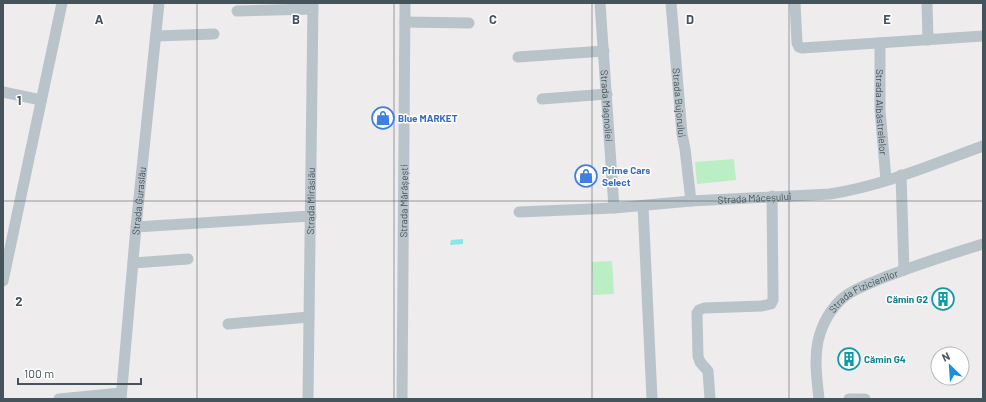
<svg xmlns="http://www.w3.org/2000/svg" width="986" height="402" viewBox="0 0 986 402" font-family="Barlow,sans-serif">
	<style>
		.green { fill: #baeec5 }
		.water { fill: #87e7eb }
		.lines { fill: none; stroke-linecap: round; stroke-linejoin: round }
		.minor { stroke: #b8c4ca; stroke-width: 11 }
		.grid { fill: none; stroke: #45535a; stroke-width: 1; stroke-opacity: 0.55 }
		.labels { text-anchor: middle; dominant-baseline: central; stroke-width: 3; stroke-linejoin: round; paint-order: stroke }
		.street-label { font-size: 10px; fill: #45535a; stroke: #fff }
		.shop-label { font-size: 10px; font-weight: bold; fill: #366cbe; stroke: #fff; text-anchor: start }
		.culture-label { font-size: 10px; font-weight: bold; fill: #0d838f; stroke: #fff; text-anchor: end }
		.grid-label { font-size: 13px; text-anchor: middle; font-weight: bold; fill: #45535a; stroke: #fff; stroke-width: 3; stroke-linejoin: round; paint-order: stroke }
	</style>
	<rect width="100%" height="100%" fill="#efeced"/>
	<!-- green -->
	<path class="green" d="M734,159l2,21 -39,4 -2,-22z
		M612,261l2,33 -21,1 -1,-33z"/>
	<!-- water -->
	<path class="water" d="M463,239v5l-13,1 1,-5z"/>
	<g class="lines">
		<!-- minor -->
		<g class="minor">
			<path id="s1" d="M600,3l14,205"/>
			<path id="s2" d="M671,3l11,131 3,15 6,52"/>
			<path d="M795,3l2,40 2,4 3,1 181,-12"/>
			<path d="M927,3l1,37"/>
			<path d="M237,11l76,-2"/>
			<path d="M405,22l64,1"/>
			<path d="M156,36l58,-2"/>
			<path id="s3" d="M880,43v67l6,70"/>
			<path d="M518,57l86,-6"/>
			<path d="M3,92l38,8"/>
			<path d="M542,99l65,-5"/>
			<path d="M901,175l3,95"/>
			<path d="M643,206l9,193"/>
			<path id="s4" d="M519,212l95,-4 77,-7 139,-7c53,-8 103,-30 153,-48"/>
			<path d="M136,227l175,-11"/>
			<path d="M133,263l55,-4"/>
			<path d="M3,281l59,-278"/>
			<path d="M228,324l81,-7"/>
			<path d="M59,399l62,-6"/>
			<path id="s5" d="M121,399l15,-172 23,-224"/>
			<path id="s6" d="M308,399l5,-396"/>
			<path id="s7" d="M402,399l3,-396"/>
			<path d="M710,399l-2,-28 -8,-9 -2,-6 -1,-43 2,-3 5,-2 58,-2 9,-2 2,-4v-6l-1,-98"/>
			<path id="s8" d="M819,399c-2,-19 -5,-39 -1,-58 4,-17 12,-32 26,-44 11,-9 27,-14 41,-20 32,-12 65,-23 98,-33"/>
			<path d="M849,399h16"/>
		</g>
	</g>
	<!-- grid -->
	<path class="grid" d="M197,3v396M394,3v396M592,3v396M789,3v396M3,201h980"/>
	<!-- icons -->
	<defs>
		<g id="shop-ring" transform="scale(1.15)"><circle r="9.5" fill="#fff" stroke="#3f7fe0" stroke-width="1.5"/><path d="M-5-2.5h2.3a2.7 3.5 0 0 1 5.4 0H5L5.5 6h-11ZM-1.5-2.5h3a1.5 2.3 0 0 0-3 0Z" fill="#3f7fe0"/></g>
		<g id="building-ring" transform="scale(1.15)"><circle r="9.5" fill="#fff" stroke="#0f9aa8" stroke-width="1.5"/><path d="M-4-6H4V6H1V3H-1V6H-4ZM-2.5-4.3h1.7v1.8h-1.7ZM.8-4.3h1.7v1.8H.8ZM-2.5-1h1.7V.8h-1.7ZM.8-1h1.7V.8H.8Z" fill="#0f9aa8"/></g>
	</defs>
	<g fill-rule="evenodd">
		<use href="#shop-ring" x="383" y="118"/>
		<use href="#shop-ring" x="586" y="176"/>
		<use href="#building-ring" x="943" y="299"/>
		<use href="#building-ring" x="849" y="359"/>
	</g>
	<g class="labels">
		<!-- street labels -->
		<g class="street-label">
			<text stroke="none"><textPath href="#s2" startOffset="100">Strada Bujorului</textPath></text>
			<text stroke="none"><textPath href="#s1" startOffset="103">Strada Magnoliei</textPath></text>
			<text stroke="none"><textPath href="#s3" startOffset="69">Strada Albăstrelelor</textPath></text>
			<text stroke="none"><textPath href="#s4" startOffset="236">Strada Măceșului</textPath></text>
			<text stroke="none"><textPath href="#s5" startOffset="199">Strada Guraslău</textPath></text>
			<text stroke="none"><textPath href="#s6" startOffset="198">Strada Mirăslău</textPath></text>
			<text stroke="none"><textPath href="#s7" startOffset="198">Strada Mărășești</textPath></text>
			<text stroke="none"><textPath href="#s8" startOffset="130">Strada Fizicienilor</textPath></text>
		</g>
		<!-- shop labels -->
		<g class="shop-label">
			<text x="398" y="118">Blue MARKET</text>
			<text x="602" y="170">Prime Cars<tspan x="602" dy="12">Select</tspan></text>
		</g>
		<!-- culture labels -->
		<g class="culture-label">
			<text x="928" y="299">Cămin G2</text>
			<text x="864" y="359" text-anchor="start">Cămin G4</text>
		</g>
	</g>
	<g class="grid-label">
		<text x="99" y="24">A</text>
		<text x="296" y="24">B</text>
		<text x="493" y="24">C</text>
		<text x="690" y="24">D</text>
		<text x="887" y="24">E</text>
		<text x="19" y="105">1</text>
		<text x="19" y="306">2</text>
	</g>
	<!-- border -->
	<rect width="986" height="402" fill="none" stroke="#45535a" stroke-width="8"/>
	<!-- north arrow -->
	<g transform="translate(950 366) rotate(335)"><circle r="19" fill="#ffffff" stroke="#b5babd"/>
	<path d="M0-3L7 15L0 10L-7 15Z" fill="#1990dd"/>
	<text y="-6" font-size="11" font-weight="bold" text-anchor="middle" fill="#45535a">N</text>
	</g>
	<!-- scale -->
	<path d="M18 378v6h123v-6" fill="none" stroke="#45535a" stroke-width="2"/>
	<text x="24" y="378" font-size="12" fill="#45535a" stroke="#ffffff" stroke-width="3" paint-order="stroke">100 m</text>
</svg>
